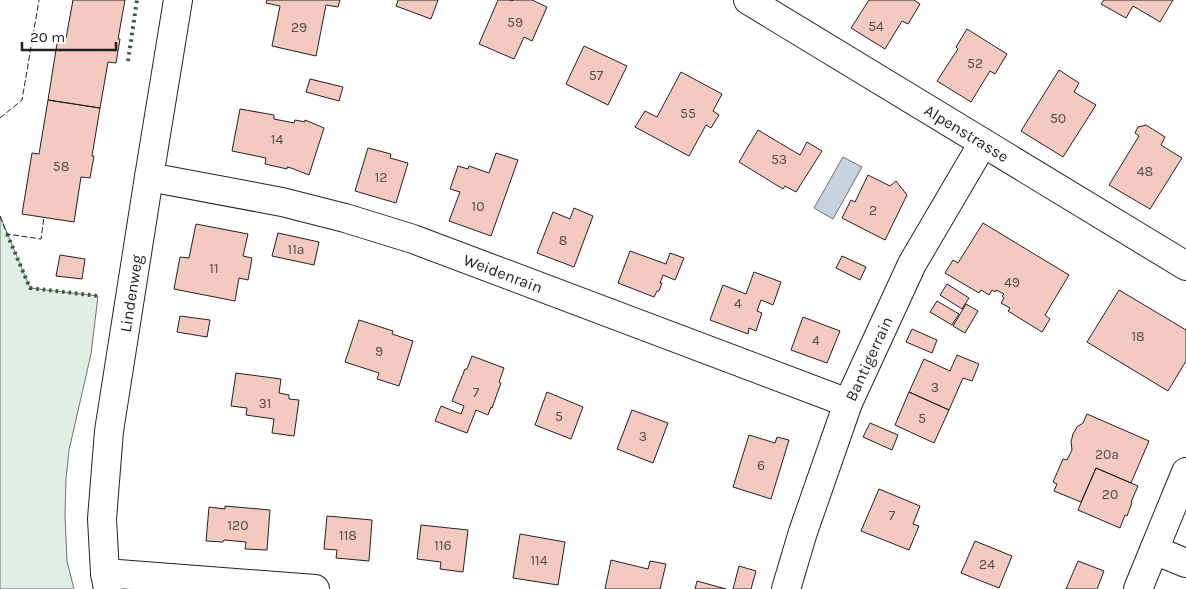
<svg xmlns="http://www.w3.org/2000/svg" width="1186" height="589" viewBox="0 0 1186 589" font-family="Karla,sans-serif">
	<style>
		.green { fill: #e0efe3; stroke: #6f6f6f }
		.water { fill: #c7d3dd; stroke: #6f6f6f }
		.building { fill: #f3c9c0; stroke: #222 }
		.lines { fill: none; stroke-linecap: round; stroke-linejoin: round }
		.minor-casing { stroke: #222; stroke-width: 30 }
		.minor { stroke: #fff; stroke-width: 28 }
		.hedge { stroke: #2f5e38; stroke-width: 4; stroke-dasharray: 2.5 4; stroke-linecap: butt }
		.fence { stroke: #222; stroke-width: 1; stroke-dasharray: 6 2.5; stroke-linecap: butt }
		.labels { text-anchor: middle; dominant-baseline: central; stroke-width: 4; stroke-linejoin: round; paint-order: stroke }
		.number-label { font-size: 14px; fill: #564c4a }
		.street-label { font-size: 16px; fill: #222; stroke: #fff }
	</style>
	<rect width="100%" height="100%" fill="#fff"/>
	<!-- green -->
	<path class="green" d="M0,216l30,72 68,8 -7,58 -22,96 -3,29 -1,36 2,46 7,28h-74z"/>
	<!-- water -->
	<path class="water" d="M843,157l19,10 -29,52 -19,-11z"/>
	<!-- building -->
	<path class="building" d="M73,0h52l-7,39h2l-4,24 -8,-1 -8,46 -52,-8 10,-63 8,1z
		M267,0h73l-2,7 -12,-2 -10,51 -44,-10 8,-40 -14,-3z
		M398,0h40l-7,19 -35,-13z
		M498,0h11l3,1 1,-1h19l15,7 -15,34 -8,-4 -10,22 -35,-15z
		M869,0h45l6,4 -12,20 -6,-3 -17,28 -34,-21z
		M1104,0h69l-13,22 -27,-16 -7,12 -25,-14z
		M967,29l40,25 -12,20 -5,-3 -19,31 -34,-21 21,-32 -2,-2z
		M584,46l43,20 -19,39 -42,-21z
		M1059,70l20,13 -5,9 22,13 -33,52 -42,-26z
		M681,72l41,22 -9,17 6,4 -8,13 -5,-3 -17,31 -54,-29 10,-16 12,6z
		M310,79l33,8 -4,14 -33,-9z
		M48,100l52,8 -8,48h2l-4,22 -9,-1 -7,45 -52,-8 10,-61 7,1z
		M240,109l34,6v4l20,4 1,-3 10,2v-2l19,8 -15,47 -18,-7 -4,-1v2l-22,-5 1,-6 -34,-7z
		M1146,125l19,12 -4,8 21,13 -32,51 -41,-24 30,-49 -4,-3 3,-6z
		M758,130l42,25 7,-13 15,9 -26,41 -11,-6 -2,3 -44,-27z
		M368,148l23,6 -1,4 18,5 -12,40 -41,-12z
		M496,153l22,7 -27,76 -42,-15 11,-29 -10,-3 8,-23 10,3 1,-3 20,7z
		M868,175l22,11 6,-5 11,14 -22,45 -43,-22 9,-18 4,2z
		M574,208l19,8 -19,51 -37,-14 16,-41 17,7z
		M983,223l86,52 -24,40 5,4 -8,13 -34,-21 2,-3 -9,-5 3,-5 -2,-2 2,-2 -8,-4 -1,2 -3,-2 -3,5 -8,-5 -2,3 -34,-20 8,-13 5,3z
		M196,224l52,10 -5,22 9,2 -4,22 -9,-2 -4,23 -61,-12 6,-32 9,1z
		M278,233l41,9 -5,23 -42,-9z
		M630,251l36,13 4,-11 14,5 -9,22 -12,-5 -3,8h2l-3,8h-2l-3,6 -36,-14z
		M60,255l25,4 -3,20 -26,-3z
		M842,256l24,11 -6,13 -24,-12z
		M754,272l27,10 -8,23 -12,-5 -4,11 5,2 -6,18 -7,-3 -1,6 -38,-14 13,-35 23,9z
		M947,284l22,14 -7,11 -22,-14z
		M1119,290l67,40v31l-18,30 -81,-49z
		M937,301l22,13 -7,11 -22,-13z
		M966,304l12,7 -13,22 -12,-7z
		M180,316l30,4 -3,17 -30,-5z
		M803,317l37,14 -13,32 -36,-13z
		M359,320l34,11 -1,3 21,7 -14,45 -22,-7 2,-6 -34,-11z
		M912,329l25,11 -5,13 -26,-11z
		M957,355l22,9 -7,17 -9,-3 -14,32 -40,-18 15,-33 26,12z
		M472,356l32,12 -5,14 2,1 -9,25 -1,-1 -3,8 -12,-5 -9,23 -32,-12 6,-15 20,8 3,-8 -12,-5 13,-32h2z
		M236,373l45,6 -2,14 10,2v4l10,1 -5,36 -22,-3 2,-14 -28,-4 1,-7 -16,-2z
		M547,392l36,15 -12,32 -36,-14z
		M909,392l40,18 -15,33 -39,-18z
		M632,410l36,13 -15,40 -36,-14z
		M1087,414l62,27 -18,42 -35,-15 -15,34 -27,-11 3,-7 -4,-2 10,-23 4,1 5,-10 -1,-8 2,-8 4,-7 6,-4z
		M870,423l28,12 -6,15 -29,-13z
		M749,435l26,8 2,-6 12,3 -18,59 -38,-12z
		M1096,468l42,18 -7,16 1,1 -5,13 -2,-1 -5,13 -42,-18z
		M879,489l41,17 -7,18 6,2 -10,24 -48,-19z
		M225,506l45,4 -3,40 -22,-1 1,-7 -22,-2 -1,2 -17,-1 3,-34 16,2z
		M327,516l45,4 -3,41 -33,-3 1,-8 -13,-1z
		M421,525l47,5 -5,42 -23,-3 1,-7 -24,-3z
		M520,534l45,8 -7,43 -45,-7z
		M975,541l37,15 -13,32 -38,-15z
		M611,560l37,9 2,-8 16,3 -6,25h-55z
		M1078,561l26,10 -7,18h-31z
		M739,566l17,5 -5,18h-18z
		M697,581l29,8h-31z"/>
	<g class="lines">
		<!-- minor casing -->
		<g class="minor-casing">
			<g id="minor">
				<path id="s1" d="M748,0l438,266"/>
				<path id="s2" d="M149,177l133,25 63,16 68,21 435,164"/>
				<path d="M1154,550l32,13"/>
				<path d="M105,573l210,16"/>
				<path id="s3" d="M108,589l-3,-16 -3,-54 7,-88 40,-254 29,-177"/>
				<path id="s4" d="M786,589l17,-57 45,-129 64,-139 71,-121"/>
				<path d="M1138,589l48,-117"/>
			</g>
		</g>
		<!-- minor -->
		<use href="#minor" class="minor"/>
		<!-- hedge -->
		<path class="hedge" d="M128,61l9,-61
			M7,234l23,54 68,8"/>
		<!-- fence -->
		<path class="fence" d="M0,118l22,-18 17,-100
			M0,216l7,18 34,5 3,-22"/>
	</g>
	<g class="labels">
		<!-- number labels -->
		<g class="number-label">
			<text x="515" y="22">59</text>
			<text x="876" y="26">54</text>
			<text x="299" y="27">29</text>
			<text x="975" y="63">52</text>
			<text x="596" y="75">57</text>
			<text x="688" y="113">55</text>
			<text x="1058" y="118">50</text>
			<text x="277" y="139">14</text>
			<text x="779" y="159">53</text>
			<text x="61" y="166">58</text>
			<text x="1145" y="171">48</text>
			<text x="381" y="177">12</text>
			<text x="478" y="206">10</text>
			<text x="873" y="210">2</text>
			<text x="563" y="240">8</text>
			<text x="296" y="249">11a</text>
			<text x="214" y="268">11</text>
			<text x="1012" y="282">49</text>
			<text x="738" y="303">4</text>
			<text x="1138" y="336">18</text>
			<text x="816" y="340">4</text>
			<text x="379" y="351">9</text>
			<text x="935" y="387">3</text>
			<text x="476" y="392">7</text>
			<text x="265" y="403">31</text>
			<text x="559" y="416">5</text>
			<text x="922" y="418">5</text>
			<text x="643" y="436">3</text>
			<text x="1107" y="454">20a</text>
			<text x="761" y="465">6</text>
			<text x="1110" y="494">20</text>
			<text x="892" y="515">7</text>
			<text x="238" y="525">120</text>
			<text x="348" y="535">118</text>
			<text x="443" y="545">116</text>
			<text x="539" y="560">114</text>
			<text x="987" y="564">24</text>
		</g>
		<!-- street labels -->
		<g class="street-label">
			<text stroke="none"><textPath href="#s1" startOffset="256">Alpenstrasse</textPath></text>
			<text stroke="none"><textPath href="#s2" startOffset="368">Weidenrain</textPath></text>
			<text stroke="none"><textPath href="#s3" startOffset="298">Lindenweg</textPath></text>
			<text stroke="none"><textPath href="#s4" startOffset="245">Bantigerrain</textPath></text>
		</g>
	</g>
	<!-- scale -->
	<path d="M22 42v8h94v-8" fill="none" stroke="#222222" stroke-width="2.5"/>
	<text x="30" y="42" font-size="15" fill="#222222" stroke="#ffffff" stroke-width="4" paint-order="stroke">20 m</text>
</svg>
